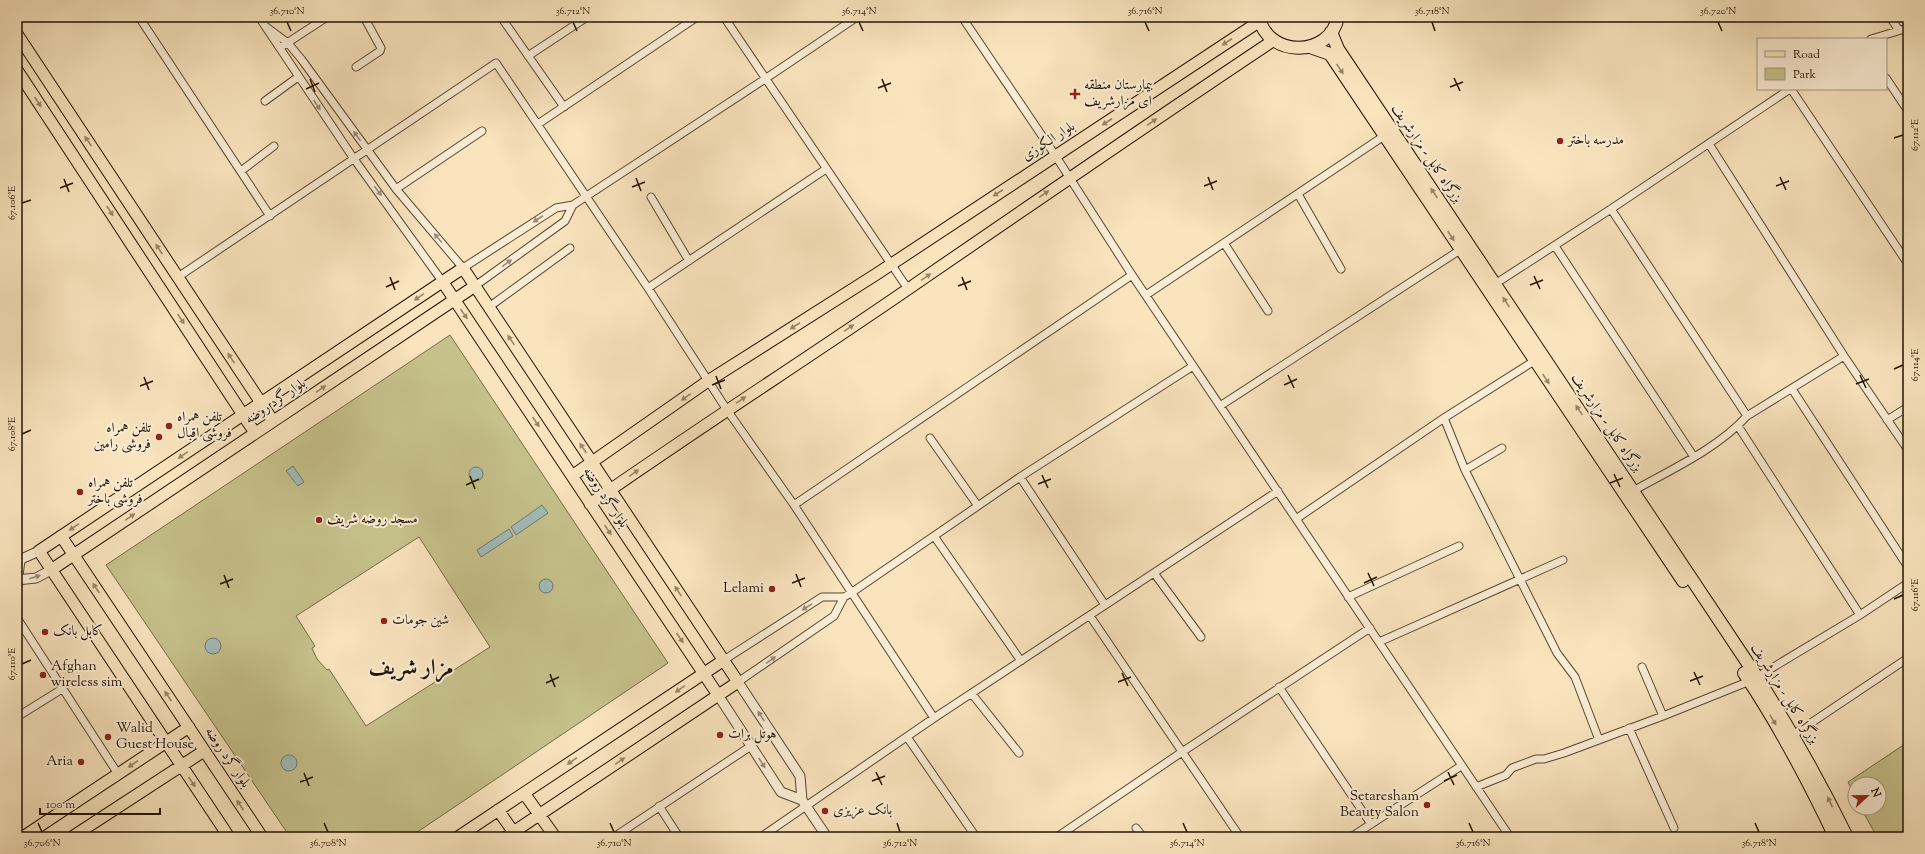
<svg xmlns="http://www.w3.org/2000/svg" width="1925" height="854" viewBox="0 0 1925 854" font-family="'Sorts Mill Goudy',Amiri,serif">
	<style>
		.green { fill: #c6c18c; stroke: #746a46; fill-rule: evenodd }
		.water { fill: #a1bcba; stroke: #6e7870 }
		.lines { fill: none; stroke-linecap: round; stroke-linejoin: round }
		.minor-casing { stroke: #584730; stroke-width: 9 }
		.tertiary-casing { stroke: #584730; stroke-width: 11 }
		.primary-casing { stroke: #221300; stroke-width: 13 }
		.trunk-casing { stroke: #221300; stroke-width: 14 }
		.minor { stroke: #fbedd5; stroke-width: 7 }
		.tertiary { stroke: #fbedd5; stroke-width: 9 }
		.primary { stroke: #f9e4be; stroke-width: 11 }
		.trunk { stroke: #f9e4be; stroke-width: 12 }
		.oneway { fill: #988668 }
		.oneway2 { fill: #998b75 }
		.ticks { fill: none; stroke: #221300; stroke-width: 1.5 }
		.poi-dot { fill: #8f2418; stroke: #fbedd5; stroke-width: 1.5 }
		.labels { text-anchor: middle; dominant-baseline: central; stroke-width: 4; stroke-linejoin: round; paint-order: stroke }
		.poi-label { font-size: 14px; fill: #221300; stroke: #fbedd5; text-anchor: start }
		.street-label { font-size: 14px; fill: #221300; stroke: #fbedd5 }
		.town-label { font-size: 22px; font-weight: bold; fill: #221300; stroke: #fbedd5 }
		.neatline { fill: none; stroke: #221300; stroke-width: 1.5 }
		.ticks-label { font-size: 10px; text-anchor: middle; fill: #221300 }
	</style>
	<rect width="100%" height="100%" fill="#f9e4be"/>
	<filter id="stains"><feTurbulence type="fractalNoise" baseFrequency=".005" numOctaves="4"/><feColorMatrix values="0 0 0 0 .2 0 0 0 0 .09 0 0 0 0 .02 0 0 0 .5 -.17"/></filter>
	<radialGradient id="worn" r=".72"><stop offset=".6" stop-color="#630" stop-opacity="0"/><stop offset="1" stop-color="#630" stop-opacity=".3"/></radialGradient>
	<!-- green -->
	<path class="green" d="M450,335l218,328 -258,174h-120l-184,-272zM419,537l71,110 -124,79 -37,-57 -2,1 -10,-11 -5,-11 3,-2 -19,-30z
		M1908,742v95h-31l-16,-29h18v-24h-24v12l-7,-14z"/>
	<!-- water -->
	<path class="water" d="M293,466l11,16 -6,4 -12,-15z
		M469 474a7 7 0 1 1 14 0a7 7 0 1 1-14 0Z
		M542,505l6,8 -32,22 -5,-8z
		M509,529l4,7 -32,21 -4,-7z
		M539 586a7 7 0 1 1 14 0a7 7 0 1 1-14 0Z
		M205 646a8 8 0 1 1 16 0a8 8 0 1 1-16 0Z
		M281 763a8 8 0 1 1 16 0a8 8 0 1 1-16 0Z"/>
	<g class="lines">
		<!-- minor casing -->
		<g class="minor-casing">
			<path id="minor" d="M139,17l131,199
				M259,17l95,142 88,122
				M501,17l63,90
				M724,17l184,272
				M962,17l93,138 77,120 378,562
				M1890,17l8,12
				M265,26l23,17 14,17 94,129 67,79 93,-60 17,-3 192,-126 92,-62
				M1871,39l37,-11
				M284,45l43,-28
				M528,56l59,-39
				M356,67l24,-16 1,-3 -17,-31
				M1886,78l22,33
				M1791,89l117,175
				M265,101l33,-24
				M538,124l159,-107
				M1709,144l135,212 64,94
				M241,171l33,-25
				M396,189l86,-58
				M1298,194l43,75
				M651,197l38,64
				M1611,209l136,207
				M1224,243l44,68
				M1555,246l139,211
				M178,277l318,-214 152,225 79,122 67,95 140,213
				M1495,284l116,-75 179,-120
				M475,286l90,-65 8,-16
				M648,288l178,-119
				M1146,295l238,-159
				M489,307l81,-59
				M1792,389l116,178
				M1220,406l240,-156
				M1444,418l21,52 92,183 18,24 24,63
				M1887,420l21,-13
				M1738,426l122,189
				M930,438l48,68
				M1465,470l37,-22
				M1020,477l85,128
				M1633,491c39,-22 84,-42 114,-75l97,-60
				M794,505l338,-230
				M1296,519l148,-101 90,-57
				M934,536l87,125
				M1154,573l47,64
				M17,592l4,-32
				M1348,597l111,-51
				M1090,616l150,221
				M17,618l101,156
				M1379,642l184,-82
				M724,660l98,-63h22l7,-4 169,-116 173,-111
				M1642,667l21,49
				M1757,677l103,-62 48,-32
				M738,682l96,-66 10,-19
				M1279,687l92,137
				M972,694l47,59
				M17,717l45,-28
				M1629,728l45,100
				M1793,735l115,-77
				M907,737l69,100
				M1476,787l30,-12 6,-7 24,-9h8l20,-6 99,-37 87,-35
				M659,806l20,31
				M1136,828l7,9
				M614,837l137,-91
				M761,837l173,-119 344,-227
				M1057,837l125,-85 188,-124
				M1351,837l110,-71"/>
		</g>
		<!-- tertiary casing -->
		<g class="tertiary-casing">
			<path id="tertiary" d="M17,561l22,-10
				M17,580l19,-2 15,-8
				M738,682l62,94 2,24 25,37
				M718,695l63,97 21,8"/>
		</g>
		<!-- primary casing -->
		<g class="primary-casing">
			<path id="primary" d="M17,34l256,387
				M17,70l238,363
				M442,281l276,414
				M572,476l136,-95 167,-106 385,-254
				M590,504c111,-78 226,-151 337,-228 115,-79 230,-158 347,-236
				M61,536l201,301
				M51,570l424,-284
				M524,793l31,44
				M498,810l19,27
				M23,837l166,-110
				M72,837l132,-86
				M229,837l-190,-286 424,-283 275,414 -232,155
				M458,837l266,-177"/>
		</g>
		<!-- trunk casing -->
		<g class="trunk-casing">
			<path id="trunk" d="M1259,17c8,41 71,41 79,0
				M1331,32l7,17 419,628c33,52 63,105 90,160
				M1310,47l20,7 353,527
				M1744,673c35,52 64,107 91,164"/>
		</g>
		<!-- minor -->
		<use href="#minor" class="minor"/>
		<!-- tertiary -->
		<use href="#tertiary" class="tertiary"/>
		<!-- primary -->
		<use href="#primary" class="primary"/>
		<!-- trunk -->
		<use href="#trunk" class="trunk"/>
	</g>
	<!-- one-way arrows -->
	<defs><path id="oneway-solid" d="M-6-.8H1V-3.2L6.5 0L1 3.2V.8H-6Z"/></defs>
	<g class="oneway">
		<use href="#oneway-solid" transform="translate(1227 42) rotate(147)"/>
		<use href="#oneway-solid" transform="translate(1340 69) rotate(56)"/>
		<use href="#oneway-solid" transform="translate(38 102) rotate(57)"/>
		<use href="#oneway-solid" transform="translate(1107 122) rotate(147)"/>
		<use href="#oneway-solid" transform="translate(1152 122) rotate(-34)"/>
		<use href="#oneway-solid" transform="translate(88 141) rotate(-124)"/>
		<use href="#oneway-solid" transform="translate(998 193) rotate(147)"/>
		<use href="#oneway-solid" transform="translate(1434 193) rotate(-124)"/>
		<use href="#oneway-solid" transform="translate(1044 194) rotate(-35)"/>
		<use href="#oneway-solid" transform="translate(110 211) rotate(57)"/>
		<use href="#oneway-solid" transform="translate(1451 236) rotate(57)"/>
		<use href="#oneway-solid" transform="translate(159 249) rotate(-124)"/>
		<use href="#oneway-solid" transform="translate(926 277) rotate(-34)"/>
		<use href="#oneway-solid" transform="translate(419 297) rotate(146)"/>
		<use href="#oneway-solid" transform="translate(1506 302) rotate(-124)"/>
		<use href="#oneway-solid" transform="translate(464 314) rotate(56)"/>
		<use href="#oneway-solid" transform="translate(181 319) rotate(57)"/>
		<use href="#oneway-solid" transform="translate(795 326) rotate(147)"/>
		<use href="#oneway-solid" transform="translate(849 328) rotate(-34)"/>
		<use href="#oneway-solid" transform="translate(511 340) rotate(-124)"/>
		<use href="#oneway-solid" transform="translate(231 358) rotate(-124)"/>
		<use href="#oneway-solid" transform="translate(1546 379) rotate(56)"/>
		<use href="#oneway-solid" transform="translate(321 389) rotate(-34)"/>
		<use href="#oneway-solid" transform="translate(686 397) rotate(145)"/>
		<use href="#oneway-solid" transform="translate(741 400) rotate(-34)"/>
		<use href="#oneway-solid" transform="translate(1579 410) rotate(-124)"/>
		<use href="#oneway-solid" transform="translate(536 422) rotate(56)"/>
		<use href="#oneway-solid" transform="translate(583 448) rotate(-124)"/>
		<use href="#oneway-solid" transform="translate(183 455) rotate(146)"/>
		<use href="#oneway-solid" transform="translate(634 473) rotate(-35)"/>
		<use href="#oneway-solid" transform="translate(130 517) rotate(-34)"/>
		<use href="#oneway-solid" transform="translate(74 527) rotate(146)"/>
		<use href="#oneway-solid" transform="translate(608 530) rotate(56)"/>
		<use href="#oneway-solid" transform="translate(96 588) rotate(-124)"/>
		<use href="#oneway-solid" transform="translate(678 591) rotate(-124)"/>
		<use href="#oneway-solid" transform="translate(680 638) rotate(56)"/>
		<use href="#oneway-solid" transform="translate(680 689) rotate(146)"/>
		<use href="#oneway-solid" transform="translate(168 696) rotate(-124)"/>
		<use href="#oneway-solid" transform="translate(1773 720) rotate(59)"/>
		<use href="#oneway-solid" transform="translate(572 761) rotate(146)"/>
		<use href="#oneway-solid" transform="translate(620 761) rotate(-34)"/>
		<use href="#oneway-solid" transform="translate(133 764) rotate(146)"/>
		<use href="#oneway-solid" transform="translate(192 782) rotate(56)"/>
		<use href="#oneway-solid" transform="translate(1830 802) rotate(-116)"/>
		<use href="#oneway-solid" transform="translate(240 805) rotate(-124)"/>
	</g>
	<g class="oneway2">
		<use href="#oneway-solid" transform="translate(317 105) rotate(56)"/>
		<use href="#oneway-solid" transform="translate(357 136) rotate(-125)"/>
		<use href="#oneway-solid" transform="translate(378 191) rotate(53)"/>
		<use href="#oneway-solid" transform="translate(538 219) rotate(147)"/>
		<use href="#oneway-solid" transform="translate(438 238) rotate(-130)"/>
		<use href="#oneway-solid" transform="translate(507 263) rotate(-36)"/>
		<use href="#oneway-solid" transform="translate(35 577) rotate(-17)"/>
		<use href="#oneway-solid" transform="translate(807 607) rotate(148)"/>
		<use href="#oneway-solid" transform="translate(771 660) rotate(-35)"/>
		<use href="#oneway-solid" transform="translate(761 716) rotate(-123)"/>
		<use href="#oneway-solid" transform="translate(762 763) rotate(57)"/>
	</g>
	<!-- ticks -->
	<path class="ticks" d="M287,22l4,9M573,22l4,9M859,22l4,9M1145,22l4,9M1432,22l3,9M1718,22l4,9M1454,78l6,13M310,79l5,13M882,79l5,13M1450,87l13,-5M878,88l13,-5M306,89l13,-6M1894,138l9,-3M1208,177l5,13M1780,177l6,13M636,178l5,13M64,179l5,13M1204,186l13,-5M1776,186l13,-5M632,187l13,-5M60,188l13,-5M22,203l9,-3M1534,276l6,13M390,277l5,13M962,277l5,13M1530,285l13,-5M958,286l13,-5M386,287l13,-6M1894,369l9,-4M1288,375l6,13M1860,375l6,13M716,376l5,13M144,377l5,13M1856,384l13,-5M712,385l13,-5M1284,385l13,-6M140,386l13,-5M22,434l9,-4M1614,474l6,13M1042,475l6,13M470,476l5,13M1610,483l13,-5M1038,484l13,-5M466,485l13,-6M1368,573l6,13M796,574l5,13M224,575l5,13M792,583l13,-5M1364,583l13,-6M220,584l13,-5M1894,599l9,-4M22,664l9,-4M1694,672l6,13M1122,673l6,13M550,674l5,13M1690,681l13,-5M1118,682l13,-5M546,683l13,-6M876,772l6,13M1448,772l6,13M304,773l5,13M872,781l13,-5M1444,781l13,-6M300,782l13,-5M38,823l4,9M324,823l4,9M610,823l4,9M897,823l3,9M1183,823l4,9M1469,823l4,9M1755,823l4,9"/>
	<!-- markers -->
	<g class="poi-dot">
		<path d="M1073 88h4v4h4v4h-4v4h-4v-4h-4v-4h4z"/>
		<circle cx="1560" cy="141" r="4"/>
		<circle cx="169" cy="426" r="4"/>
		<circle cx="159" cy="437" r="4"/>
		<circle cx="80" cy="492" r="4"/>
		<circle cx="319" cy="520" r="4"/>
		<circle cx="772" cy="589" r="4"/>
		<circle cx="384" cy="621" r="4"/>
		<circle cx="45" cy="632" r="4"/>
		<circle cx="43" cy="675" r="4"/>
		<circle cx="720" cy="735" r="4"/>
		<circle cx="108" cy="737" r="4"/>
		<circle cx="81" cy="762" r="4"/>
		<circle cx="1427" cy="805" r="4"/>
		<circle cx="825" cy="811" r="4"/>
	</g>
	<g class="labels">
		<!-- poi labels -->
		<g class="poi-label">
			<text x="1084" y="86">بیمارستان منطقه<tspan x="1084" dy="16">ای مزارشریف</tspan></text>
			<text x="1568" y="141">مدرسه باختر</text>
			<text x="177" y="418">تلفن همراه<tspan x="177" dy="16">فروشی اقبال</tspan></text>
			<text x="151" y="429" text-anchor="end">تلفن همراه<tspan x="151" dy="16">فروشی رامین</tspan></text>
			<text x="88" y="484">تلفن همراه<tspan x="88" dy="16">فروشی باختر</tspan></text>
			<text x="327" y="520">مسجد روضه شریف</text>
			<text x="764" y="589" text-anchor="end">Lelami</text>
			<text x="392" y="621">شین جومات</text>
			<text x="53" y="632">کابل بانک</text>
			<text x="51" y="667">Afghan<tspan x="51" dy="16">wireless sim</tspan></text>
			<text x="116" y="729">Walid<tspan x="116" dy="16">Guest House</tspan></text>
			<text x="728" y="735">هوتل برات</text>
			<text x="73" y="762" text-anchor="end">Aria</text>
			<text x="1419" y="797" text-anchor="end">Setaresham<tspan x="1419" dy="16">Beauty Salon</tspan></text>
			<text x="833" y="811">بانک عزیزی</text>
		</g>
		<!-- street labels -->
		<g class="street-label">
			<text transform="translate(1049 142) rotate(-33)">بلوار الکوزی</text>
			<text transform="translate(1426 154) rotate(56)">بزرگراه کابل - مزارشریف</text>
			<text transform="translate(276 402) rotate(-34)">بلوار گرد روضه</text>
			<text transform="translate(1606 423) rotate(56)">بزرگراه کابل - مزارشریف</text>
			<text transform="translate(605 498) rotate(56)">بلوار گرد روضه</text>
			<text transform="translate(1784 694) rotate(58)">بزرگراه کابل - مزارشریف</text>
			<text transform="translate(227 758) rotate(56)">بلوار گرد روضه</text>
		</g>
		<!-- town labels -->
		<g class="town-label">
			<text x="411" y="669">مزار شريف</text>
		</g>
	</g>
	<!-- margin -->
	<rect width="1925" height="854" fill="none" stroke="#f9e4be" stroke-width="44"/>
	<!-- legend -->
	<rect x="1757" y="38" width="130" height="52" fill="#fbedd5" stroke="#a49680"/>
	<rect x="1765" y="51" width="20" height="6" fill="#f9e4be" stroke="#a49680"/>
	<text x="1793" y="58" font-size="12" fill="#221300">Road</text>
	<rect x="1765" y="68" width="20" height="12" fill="#c6c18c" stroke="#a49680"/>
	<text x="1793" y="78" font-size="12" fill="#221300">Park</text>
	<!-- north arrow -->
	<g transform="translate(1867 796) rotate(68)"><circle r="19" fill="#fbedd5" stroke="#a49680"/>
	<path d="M0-3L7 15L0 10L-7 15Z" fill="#8f2418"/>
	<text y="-6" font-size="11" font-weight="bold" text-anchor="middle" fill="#221300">N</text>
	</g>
	<!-- scale -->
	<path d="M40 808v6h120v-6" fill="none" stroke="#221300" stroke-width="2"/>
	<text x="46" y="808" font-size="12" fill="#221300" stroke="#fbedd5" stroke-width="3" paint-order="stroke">100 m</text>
	<rect x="22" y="22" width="1881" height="810" class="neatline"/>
	<g class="ticks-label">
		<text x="287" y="14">36.710°N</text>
		<text x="573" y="14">36.712°N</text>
		<text x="859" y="14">36.714°N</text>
		<text x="1145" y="14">36.716°N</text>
		<text x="1432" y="14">36.718°N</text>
		<text x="1718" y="14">36.720°N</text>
		<text transform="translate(1914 135) rotate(-90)" y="4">67.112°E</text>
		<text transform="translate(11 203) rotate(-90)" y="4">67.106°E</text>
		<text transform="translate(1914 365) rotate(-90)" y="4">67.114°E</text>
		<text transform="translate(11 434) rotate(-90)" y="4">67.108°E</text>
		<text transform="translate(1914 595) rotate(-90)" y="4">67.116°E</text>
		<text transform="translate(11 664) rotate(-90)" y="4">67.110°E</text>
		<text x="42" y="846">36.706°N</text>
		<text x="328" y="846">36.708°N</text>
		<text x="614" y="846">36.710°N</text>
		<text x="900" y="846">36.712°N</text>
		<text x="1187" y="846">36.714°N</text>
		<text x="1473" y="846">36.716°N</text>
		<text x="1759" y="846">36.718°N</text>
	</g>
	<rect width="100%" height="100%" filter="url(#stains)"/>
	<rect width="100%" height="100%" fill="url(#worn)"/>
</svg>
